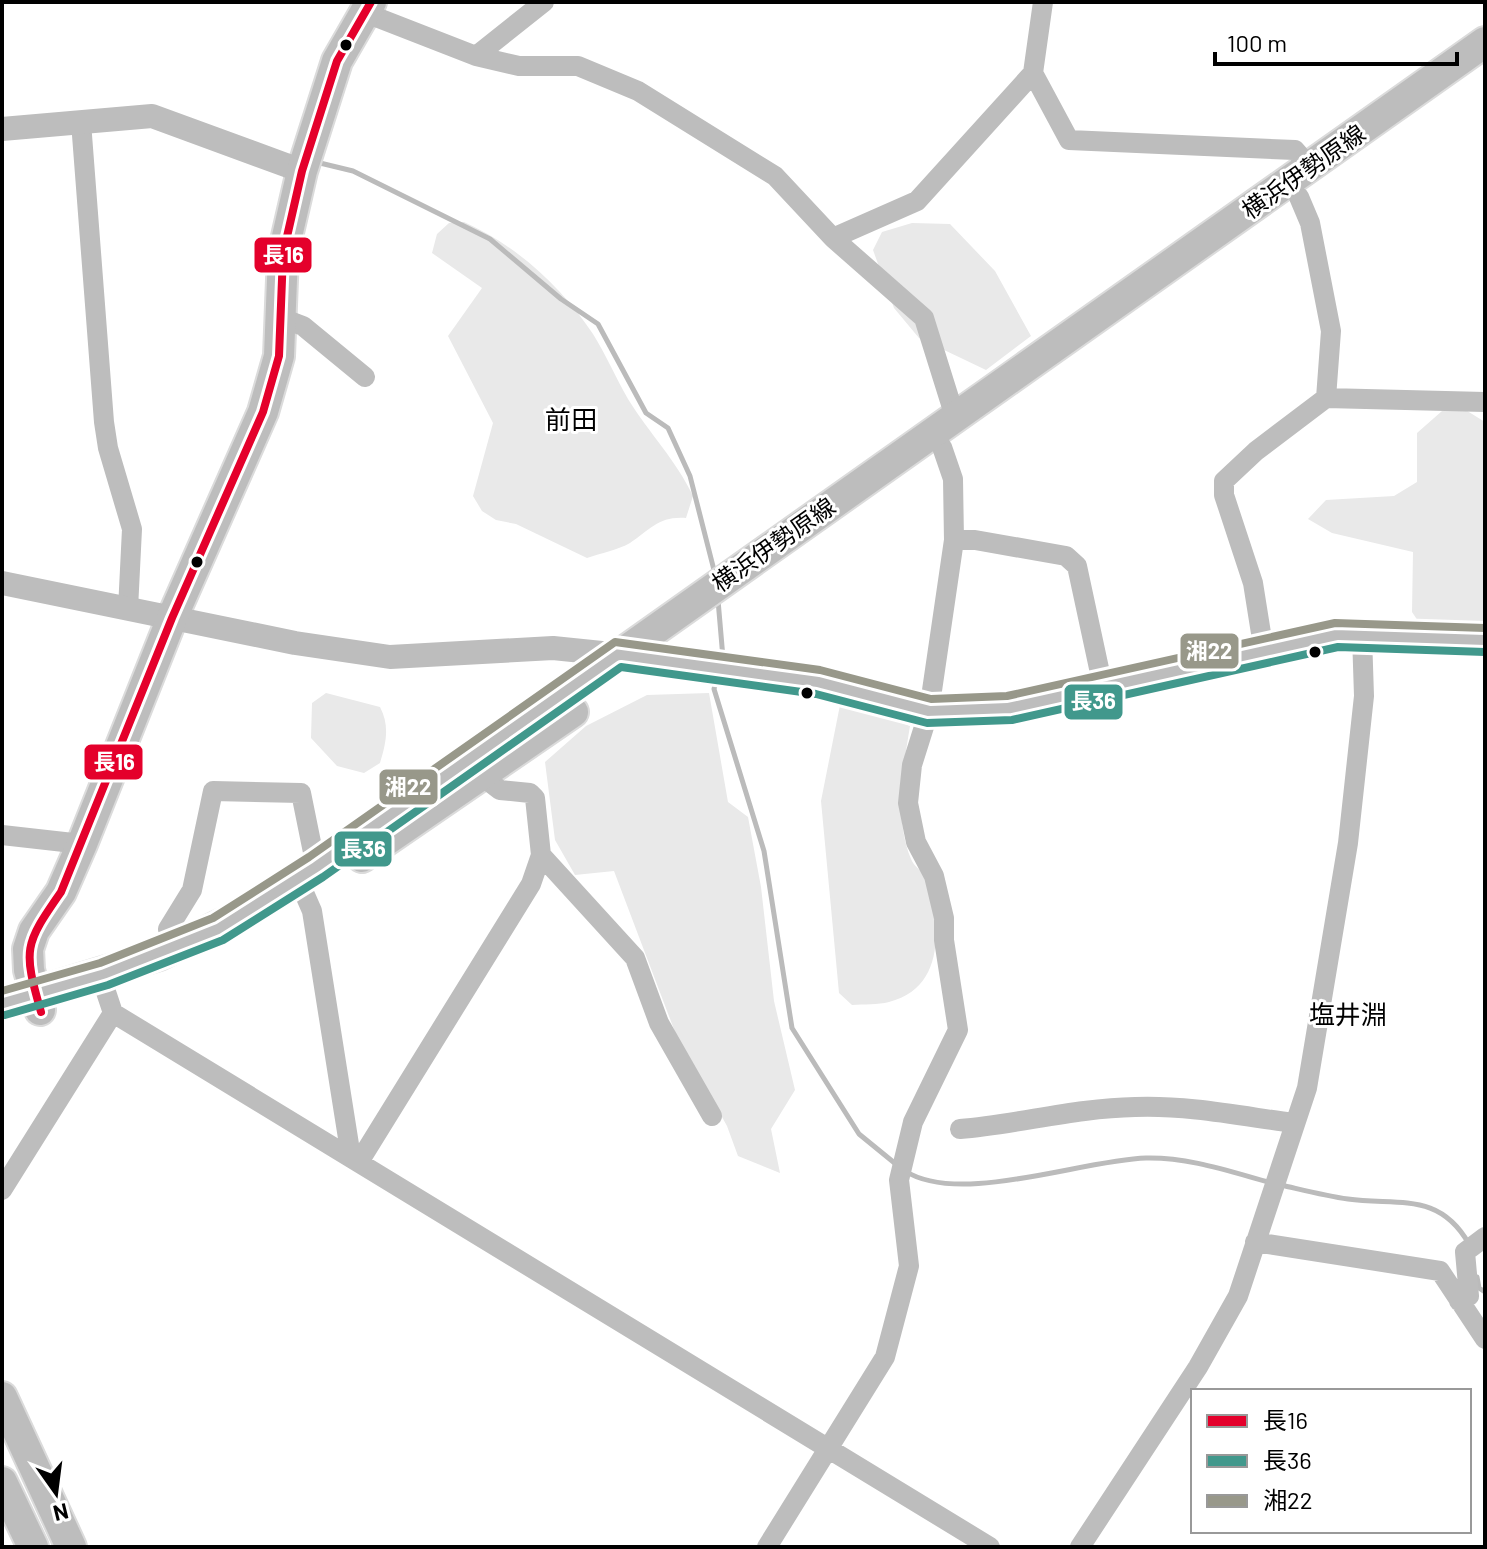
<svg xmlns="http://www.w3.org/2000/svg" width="1487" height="1549" viewBox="0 0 1487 1549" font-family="Barlow,'Noto Sans JP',sans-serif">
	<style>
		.green { fill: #e9e9e9 }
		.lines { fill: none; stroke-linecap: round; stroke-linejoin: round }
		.stream { stroke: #bbb; stroke-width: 5 }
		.primary-casing { stroke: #dbdbdb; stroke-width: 34 }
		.minor { stroke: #bdbdbd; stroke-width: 20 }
		.tertiary { stroke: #bdbdbd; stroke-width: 24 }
		.primary { stroke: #bdbdbd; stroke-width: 30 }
		.bus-1-casing { stroke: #fff; stroke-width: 14 }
		.bus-2-casing { stroke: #fff; stroke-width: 14 }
		.bus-3-casing { stroke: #fff; stroke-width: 14 }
		.bus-1 { stroke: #e4002b; stroke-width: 8 }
		.bus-2 { stroke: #41988c; stroke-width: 8 }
		.bus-3 { stroke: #98988a; stroke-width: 8 }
		.bus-dot { fill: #000; stroke: #fff; stroke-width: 3 }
		.labels { text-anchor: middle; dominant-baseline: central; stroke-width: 6; stroke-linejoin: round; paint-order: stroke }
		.street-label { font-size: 24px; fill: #000; stroke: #fff }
		.neighbourhood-label { font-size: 26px; fill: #000; stroke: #fff }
		.line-badge { stroke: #fff; stroke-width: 3 }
		.badge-label { font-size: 22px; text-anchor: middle; font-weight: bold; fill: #fff }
	</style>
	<rect width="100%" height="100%" fill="#fff"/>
	<!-- green -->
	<path class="green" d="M464,222c52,23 98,65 129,112 13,21 23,44 35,65 21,34 48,61 65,97l-7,22c-27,-2 -35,11 -56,25 -12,7 -29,10 -43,15l-71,-34 -20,-4 -14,-9 -9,-15 20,-73 -45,-87 34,-48 -50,-35 5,-19 12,-11z
		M912,223l38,1 45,47 36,65 -45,34 -67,-32 -25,-30 -21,-58 9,-18z
		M1464,409l21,13v208l-65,-6 -8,-12 1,-60 -81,-19 -24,-14 18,-19 68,-4 23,-14v-49l25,-22z
		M326,693l54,14c10,19 6,36 0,56l-16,10 -27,-7 -26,-28 1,-35z
		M709,693l19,109 20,15 13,70 13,114 21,89 -24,39 9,44 -42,-17 -11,-30 -52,-94 -61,-161 -39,4 -20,-35 -10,-78 41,-36 61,-31z
		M841,700l69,26c-7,43 -16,92 1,133 3,8 12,12 15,20 15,44 20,109 -37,123 -11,3 -25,2 -37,3l-13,-12 -18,-192z"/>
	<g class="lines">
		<!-- stream -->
		<path class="stream" d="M320,163l33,8 137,68 71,60 37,25 48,89 22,15 22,48 25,98
			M718,600l5,58
			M719,671l-5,18 50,162 28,177 67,106 38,31
			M905,1171c55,35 176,-11 241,-13 43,-1 85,14 126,25
			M1281,1185c22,5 45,11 67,14 50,7 91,-8 121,45
			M1477,1277l2,11 6,4"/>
		<!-- primary casing -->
		<g class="primary-casing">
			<path id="primary" d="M362,857l211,-145
				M2,1003l157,-48 92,-45 319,-220 915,-648
				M40,1010l-11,-40 -1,-21 6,-18 27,-39 21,-48 90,-226 91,-206 16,-56 4,-102 19,-83 35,-110 34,-59
				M2,1397l69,150
				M2,1482l31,65"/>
		</g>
		<!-- minor -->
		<path class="minor" d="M1043,2l-10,71 36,67 226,10 14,16
			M363,12l113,44 43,10h59l60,25 137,85 58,62 91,80 31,99
			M476,56l68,-54
			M81,122l23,300 4,26 24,81 -4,80
			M1299,197l11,26 21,108 -5,67
			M833,238l84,-37 116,-128
			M282,318l21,8 62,51
			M954,540h21l91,16 11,10 26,121
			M1264,652l-11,-69 -29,-88v-14l32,-30 70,-53 159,4
			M2,835l80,9
			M541,855l94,103 24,65 53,93
			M305,895l7,16 39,246
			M175,948l-7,-19 24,-39 21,-99 88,2 15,74
			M106,992l7,21 877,534
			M960,1129c59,-5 116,-21 175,-22 53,-2 106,9 158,16
			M359,1162l172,-278 10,-29 -6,-57 -5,-5 -30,-3 -17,-13
			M2,1190l111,-177
			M1255,1242l185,29 45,68
			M1459,1301l10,-5 -4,-44 20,-15
			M767,1547l118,-190 24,-91 -10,-86 14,-58 45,-92 -14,-90v-22l-10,-42 -18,-34 -8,-39 4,-38 17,-54 25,-171 -1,-61 -11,-32
			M1080,1547l118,-180 40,-71 69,-208 41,-245 16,-147 -2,-61"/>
		<!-- tertiary -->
		<path class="tertiary" d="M2,129l150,-13 150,55
			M2,583l293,60 95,14 163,-9 146,15 119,19 111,29 41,1 39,-4 328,-73 148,5"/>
		<!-- primary -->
		<use href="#primary" class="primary"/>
		<!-- bus-1 casing -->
		<g class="bus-1-casing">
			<path id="bus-1" d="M41,1012c-18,-63 -17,-67 20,-120l111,-274 91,-206 16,-56 4,-102 19,-83 35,-110 34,-59"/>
		</g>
		<!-- bus-2 casing -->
		<g class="bus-2-casing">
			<path id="bus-2" d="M5,1015l103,-30 115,-45 100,-63 298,-210 195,27 111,29 85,-3 326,-73 147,5"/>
		</g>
		<!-- bus-3 casing -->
		<g class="bus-3-casing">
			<path id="bus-3" d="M2,991l98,-28 113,-45 96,-61 306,-215 205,28 111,29 76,-3 328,-73 150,5"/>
		</g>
		<!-- bus-1 -->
		<use href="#bus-1" class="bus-1"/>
		<!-- bus-2 -->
		<use href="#bus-2" class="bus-2"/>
		<!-- bus-3 -->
		<use href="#bus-3" class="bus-3"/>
	</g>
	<!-- markers -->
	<g class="bus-dot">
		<circle cx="346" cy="45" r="7"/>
		<circle cx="197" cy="562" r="7"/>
		<circle cx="1315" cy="652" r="7"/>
		<circle cx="807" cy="693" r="7"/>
	</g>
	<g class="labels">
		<!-- street labels -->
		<g class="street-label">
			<text transform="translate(1303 171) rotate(-35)">横浜伊勢原線</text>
			<text transform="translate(773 544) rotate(-35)">横浜伊勢原線</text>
		</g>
		<!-- neighbourhood labels -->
		<g class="neighbourhood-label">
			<text x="571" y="418">前田</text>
			<text x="1348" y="1013">塩井淵</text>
		</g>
	</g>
	<g class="line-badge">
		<rect x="253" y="236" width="60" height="38" rx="8" fill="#e4002b"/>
		<rect x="1179" y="632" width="61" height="38" rx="8" fill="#98988a"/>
		<rect x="1063" y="683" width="61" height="38" rx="8" fill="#41988c"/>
		<rect x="83" y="743" width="61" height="38" rx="8" fill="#e4002b"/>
		<rect x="378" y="768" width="61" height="38" rx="8" fill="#98988a"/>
		<rect x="333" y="830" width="60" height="38" rx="8" fill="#41988c"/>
	</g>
	<g class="badge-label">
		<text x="283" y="263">長16</text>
		<text x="1209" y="659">湘22</text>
		<text x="1093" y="709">長36</text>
		<text x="114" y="770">長16</text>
		<text x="408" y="795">湘22</text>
		<text x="363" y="857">長36</text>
	</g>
	<!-- border -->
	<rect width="1487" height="1549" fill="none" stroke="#000000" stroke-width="8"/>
	<!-- legend -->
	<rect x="1191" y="1389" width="280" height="144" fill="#ffffff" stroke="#999999" stroke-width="2"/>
	<rect x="1207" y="1415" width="40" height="12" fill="#e4002b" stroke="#999999" stroke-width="2"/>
	<text x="1263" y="1429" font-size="24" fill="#000000">長16</text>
	<rect x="1207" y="1455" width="40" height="12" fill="#41988c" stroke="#999999" stroke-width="2"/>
	<text x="1263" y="1469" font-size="24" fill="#000000">長36</text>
	<rect x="1207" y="1495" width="40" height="12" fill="#98988a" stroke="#999999" stroke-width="2"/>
	<text x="1263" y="1509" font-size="24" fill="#000000">湘22</text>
	<!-- north arrow -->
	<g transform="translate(56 1493) rotate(166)" stroke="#ffffff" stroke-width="6" paint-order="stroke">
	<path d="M0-6L14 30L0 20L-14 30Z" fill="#000000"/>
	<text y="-12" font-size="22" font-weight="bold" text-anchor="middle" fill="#000000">N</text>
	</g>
	<!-- scale -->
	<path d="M1215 52v12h242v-12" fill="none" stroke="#000000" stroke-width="4"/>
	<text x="1227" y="52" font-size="24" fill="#000000" stroke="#ffffff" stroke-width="6" paint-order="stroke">100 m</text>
</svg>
